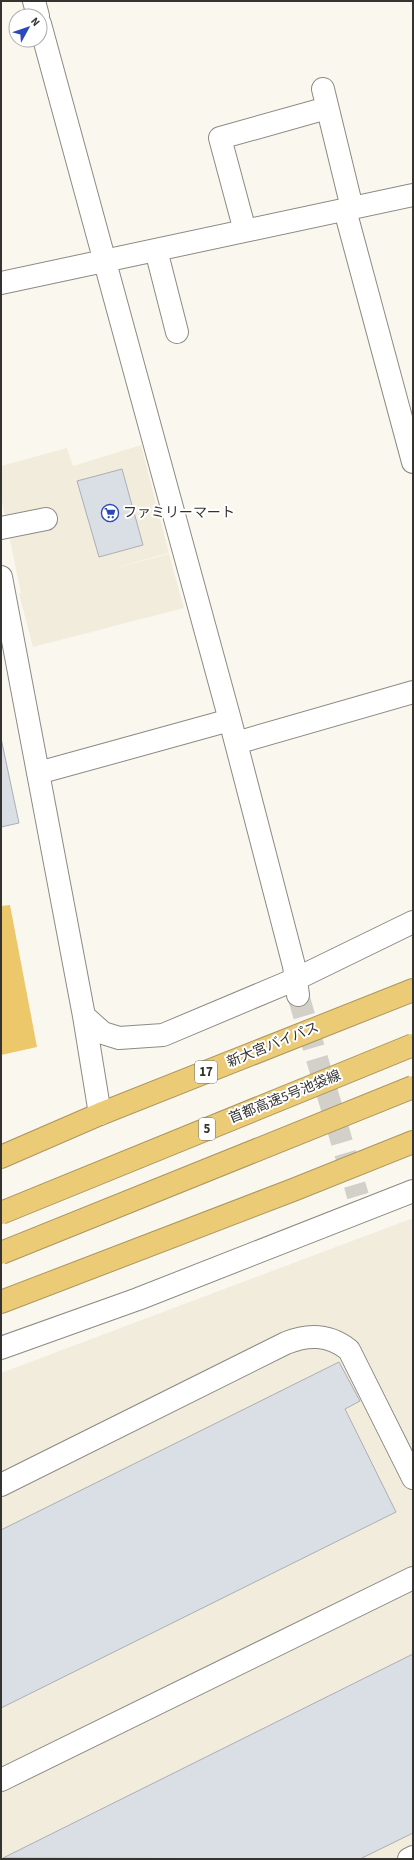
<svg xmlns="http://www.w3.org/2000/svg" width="414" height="1860" viewBox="0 0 414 1860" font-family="'Source Sans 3','Noto Sans JP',sans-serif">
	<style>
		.built { fill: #f2ecdd }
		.water { fill: #ecc86b }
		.building { fill: #dadee5; stroke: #abaeb5 }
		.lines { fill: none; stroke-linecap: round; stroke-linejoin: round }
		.minor-tunnel { stroke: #d2d0c9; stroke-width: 22; stroke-dasharray: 22 11; stroke-linecap: butt }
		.minor-casing { stroke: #8d8a83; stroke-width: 24 }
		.highway-casing { stroke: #ac965e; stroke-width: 24 }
		.minor { stroke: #fff; stroke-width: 22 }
		.highway { stroke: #eccb77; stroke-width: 22 }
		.highway-bridge-casing { stroke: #ac965e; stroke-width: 24; stroke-linecap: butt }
		.highway-bridge { stroke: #eccb77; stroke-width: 22 }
		.labels { text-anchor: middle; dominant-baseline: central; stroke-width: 4; stroke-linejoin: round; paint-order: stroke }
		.shield { fill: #fff; stroke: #71706e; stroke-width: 1 }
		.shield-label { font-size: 13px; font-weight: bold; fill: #343330 }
		.poi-label { font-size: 14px; fill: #343330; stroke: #fff; text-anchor: start }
		.street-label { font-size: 14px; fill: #343330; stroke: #fff }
	</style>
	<rect width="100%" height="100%" fill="#faf7ef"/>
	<!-- built -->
	<path class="built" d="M141,445l28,108 -65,18 65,-17 15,54 -151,39 -14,-53 2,-1 -20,-96v-31l66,-18 6,18z
		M413,1218v641h-412v-486z"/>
	<!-- water -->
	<path class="water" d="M10,905l27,142 -36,8v-149z"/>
	<!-- building -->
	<path class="building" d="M122,469l21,76 -44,12 -22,-76z
		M1,738l18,85 -18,4z
		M339,1362l21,39 -15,8 51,103 -395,196v-178z
		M413,1654v179l-53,26 -357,-1z"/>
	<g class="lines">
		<!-- minor-tunnel -->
		<path class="minor-tunnel" d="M298,995l60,201"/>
		<!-- minor casing -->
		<g class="minor-casing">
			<path id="minor" d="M34,1l4,15
				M40,24l190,696 64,246 4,29
				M323,89l29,119
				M345,210l68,252
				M245,231l-25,-93 107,-30
				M156,250l21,82
				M1,283l412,-88
				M1,528l45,-9
				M1,577l83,439 16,98
				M236,743l177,-51
				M38,773l192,-53
				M84,1016l19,17 16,5 44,-3 133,-56 117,-57
				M1,1348l137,-49 275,-108
				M1,1485l285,-142c22,-9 43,-9 63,7l64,128
				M1,1780l412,-202
				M409,1859l4,-2"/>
		</g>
		<!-- highway casing -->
		<g class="highway-casing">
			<path id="highway" d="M1,1157l99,-43 313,-124
				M1,1302l292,-112 120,-48"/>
		</g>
		<!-- minor -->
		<use href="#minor" class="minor"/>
		<!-- highway -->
		<use href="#highway" class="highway"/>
		<!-- highway-bridge casing -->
		<g class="highway-bridge-casing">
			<path id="highway-bridge" d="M1,1213l412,-168
				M1,1253l412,-166"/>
		</g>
		<!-- highway-bridge -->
		<use href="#highway-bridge" class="highway-bridge"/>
	</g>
	<!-- icons -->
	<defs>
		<g id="supermarket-ring" transform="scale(0.9)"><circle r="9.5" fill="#fff" stroke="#2d49b9" stroke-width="1.5"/><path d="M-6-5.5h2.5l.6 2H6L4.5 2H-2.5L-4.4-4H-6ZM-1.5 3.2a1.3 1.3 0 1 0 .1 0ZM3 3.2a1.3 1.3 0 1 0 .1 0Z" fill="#2d49b9"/></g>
	</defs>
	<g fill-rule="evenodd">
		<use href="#supermarket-ring" x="110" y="513"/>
	</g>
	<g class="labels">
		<!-- shield labels -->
		<g class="shield">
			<rect x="195" y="1061" width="22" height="22" rx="3"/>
			<rect x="199" y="1118" width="16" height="22" rx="3"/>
		</g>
		<g class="shield-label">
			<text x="206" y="1072">17</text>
			<text x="207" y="1129">5</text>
		</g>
		<!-- poi labels -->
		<g class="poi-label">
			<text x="123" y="513">ファミリーマート</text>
		</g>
		<!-- street labels -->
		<g class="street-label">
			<text transform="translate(273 1045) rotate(-22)">新大宮バイパス</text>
			<text transform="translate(285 1097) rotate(-22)">首都高速5号池袋線</text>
		</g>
	</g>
	<!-- border -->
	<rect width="414" height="1860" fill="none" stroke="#343330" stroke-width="4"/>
	<!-- north arrow -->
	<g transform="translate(28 28) rotate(50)"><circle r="19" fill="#ffffff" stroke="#aeadac"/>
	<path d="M0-3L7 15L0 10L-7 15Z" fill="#2d49b9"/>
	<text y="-6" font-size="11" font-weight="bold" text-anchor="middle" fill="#343330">N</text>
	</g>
</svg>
